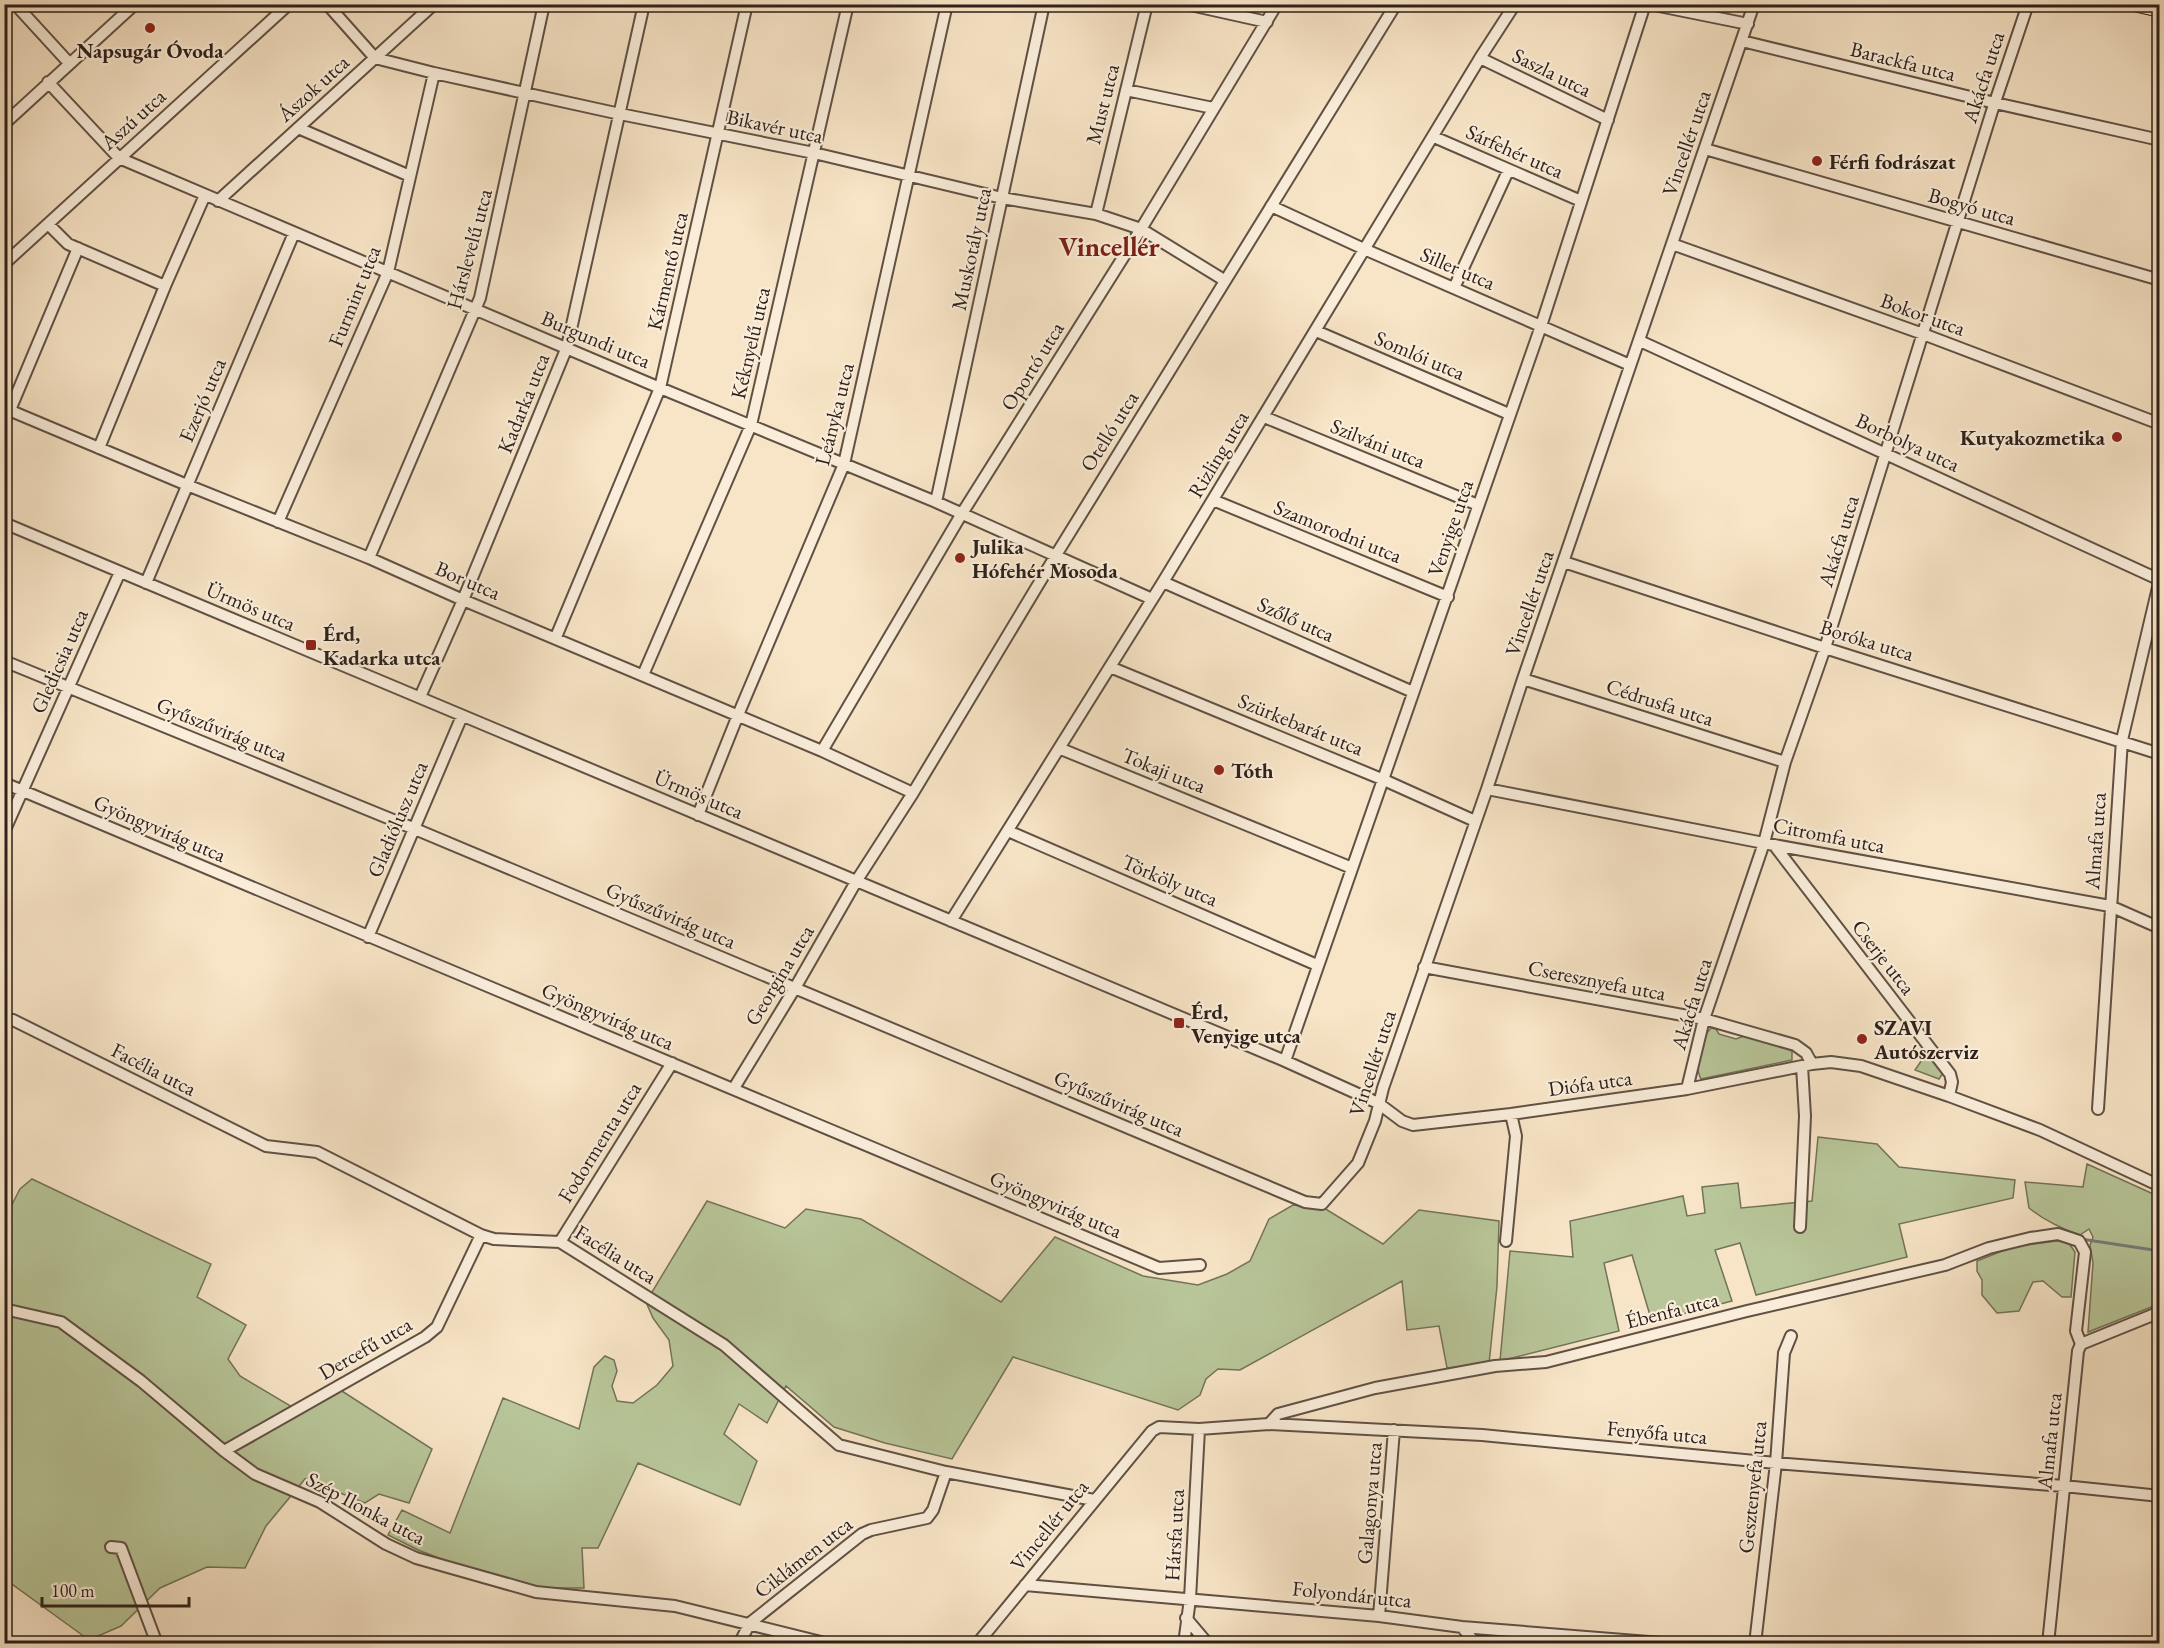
<svg xmlns="http://www.w3.org/2000/svg" width="2164" height="1648" viewBox="0 0 2164 1648" font-family="'EB Garamond',serif">
	<style>
		.green { fill: #b8c699; stroke: #73735a; stroke-width: 1.5 }
		.lines { fill: none; stroke-linecap: round; stroke-linejoin: round }
		.stream { stroke: #747e7e; stroke-width: 3 }
		.minor-casing { stroke: #605145; stroke-width: 14 }
		.major-casing { stroke: #2e201a; stroke-width: 16 }
		.minor { stroke: #faeedb; stroke-width: 10 }
		.major { stroke: #f8e5c7; stroke-width: 14 }
		.poi-dot { fill: #8f2418; stroke: #faeedb; stroke-width: 2 }
		.labels { text-anchor: middle; dominant-baseline: central; stroke-width: 4.5; stroke-linejoin: round; paint-order: stroke }
		.poi-label { font-size: 21px; font-weight: bold; fill: #2e201a; stroke: #faeedb; text-anchor: start }
		.street-label { font-size: 21px; fill: #2e201a; stroke: #faeedb }
		.district-label { font-size: 27px; font-weight: bold; fill: #7a1f14; stroke: #faeedb }
	</style>
	<rect width="100%" height="100%" fill="#f8e5c7"/>
	<filter id="stains"><feTurbulence type="fractalNoise" baseFrequency=".00333" numOctaves="4"/><feColorMatrix values="0 0 0 0 .2 0 0 0 0 .09 0 0 0 0 .02 0 0 0 .5 -.17"/></filter>
	<radialGradient id="worn" r=".72"><stop offset=".6" stop-color="#630" stop-opacity="0"/><stop offset="1" stop-color="#630" stop-opacity=".3"/></radialGradient>
	<!-- green -->
	<path class="green" d="M1711,1028l5,1 3,5 17,5 8,-3 43,13 5,2v9l-91,19c-7,-12 0,-41 10,-51z
		M1926,1054l17,19 -4,6 -24,-9z
		M1818,1137l59,7 22,23 116,13 -2,18 -114,26 8,33 -151,38 -16,-52 -25,7 17,51 -80,21 -20,-67 -28,8 15,68 -119,30 10,-110 63,6 -3,-36 113,-25 4,20 18,-3 -3,-26 36,-4 3,25 71,-7z
		M2087,1164l73,33 -1,107 -71,28 5,-69 -3,-18 3,-8 -4,-8 -9,6c-20,-7 -35,-14 -51,-27l-4,-26 58,5z
		M32,1179l179,85 -14,33 49,28 -18,34 12,17 52,31 39,-23 101,65 -23,54 -30,-9 -14,9 -60,-24 -39,47 -21,42 -38,-1 -47,21 -39,38 -32,14 -84,-61v-361l15,-29z
		M707,1201l78,27 21,-19 55,10 140,83 54,-65 88,39 55,9 29,-11 23,-13 19,-42 24,-14 31,3 59,36 36,-34 80,11 -2,65 -8,78 -42,4 -8,-42 -32,4 -5,-49 -162,89 -22,-1 -12,10 -6,16 -22,15 -165,-53 -61,102 -67,-16 -51,-16 -48,-41 -19,37 -28,-19 -15,30 33,27 -17,44 -102,-42 -40,85h-16l2,40h-48l-84,-25 -34,-13 -30,-15 14,-25 48,23 53,-135 76,31 15,-62 11,-11 9,4 3,11 -5,15 5,15 16,2 24,-18 16,-19 -4,-26 -16,-22 -7,-16z
		M2056,1241l12,1 7,10 -4,45h-9l-19,-16 -10,1 -14,29 -22,2 -15,-18v-15l-5,-9v-10l35,-14z"/>
	<g class="lines">
		<!-- stream -->
		<path class="stream" d="M2081,1239l79,12"/>
		<!-- minor casing -->
		<g class="minor-casing">
			<path id="minor" d="M15,4l54,59
				M327,4l48,54 59,15 186,41 194,39 188,45 94,16 45,15 83,51
				M1186,4l81,18
				M1649,4l99,20
				M1742,41l253,62 165,37
				M1480,58l128,62
				M48,82l71,76 541,230 276,114 216,97
				M1126,90l87,18
				M4,124l131,-120
				M298,128l112,48
				M1434,137l147,64
				M1705,149l455,131
				M218,201l216,-197
				M1271,206l93,43 266,116
				M1096,214l51,-210
				M48,224l20,20 97,42
				M1672,244l251,90 237,90
				M4,264l285,-260
				M1454,288l54,-117
				M1316,331l193,83
				M1640,341l520,239
				M4,408l183,77 182,73 94,42 359,151 91,42
				M10,410l68,-162
				M1264,417l214,88
				M99,448l66,-162 40,-91
				M1213,500l235,97
				M936,502l108,-498
				M278,522l110,-250 46,-199
				M4,523l1281,538 93,42 24,18 11,4 98,-11 176,-25 125,-25 19,-2 30,4 88,30 91,34 120,56
				M369,558l111,-260 64,-294
				M1564,562l261,86 335,106
				M1163,582l250,110
				M146,583l148,-350
				M556,637l104,-249 87,-384
				M4,661l411,168 890,373 17,2 36,-41 17,-42 8,-33 104,-299 36,-110 231,-675
				M1110,667l274,113 91,41
				M643,675l108,-250 97,-421
				M1523,679l262,83
				M420,697l43,-97 104,-253 77,-343
				M1061,749l291,119
				M822,751l139,-236 180,-286 136,-225
				M4,783l1155,485 41,-3
				M1487,789l287,56 336,61 50,22
				M698,815l40,-100 106,-251 103,-460
				M1008,831l309,134
				M4,832l116,-260
				M1774,845l176,229 2,8 -3,14
				M951,921l212,-339 317,-524 35,-54
				M368,937l94,-221
				M1424,967l280,52 91,26 11,8 6,11
				M4,1019l9,1 253,126 51,6 164,83 13,4 66,3 164,103 115,100 107,27 148,28
				M1285,1061l256,-735 104,-322
				M734,1088l61,-100 62,-108 56,-87 143,-238 340,-551
				M1687,1089l17,-70 60,-176 21,-81 40,-114 167,-537 36,-107
				M2098,1109l24,-369 38,-161
				M1800,1227l5,-111 -3,-50
				M1506,1241l10,-105 -5,-22
				M560,1242l112,-179
				M4,1309l57,13 80,59 83,70 31,23 65,28 66,42 30,14 120,34 139,14 154,38
				M2081,1344l79,-32
				M1269,1424l9,-10 97,-26 120,-22 51,-4 201,-51 198,-46 44,-17 41,-10 28,-4 21,7 6,11 -9,79 5,13 -3,7 -30,293
				M224,1451l201,-114 12,-10 44,-92
				M111,1547l10,1 36,96
				M1025,1585l354,31 83,11 212,17
				M1379,1616l15,-186
				M1186,1618l22,26
				M1462,1627l14,17
				M414,1644v-1
				M739,1644l11,-21 112,-89 9,-4 56,-12 6,-8 13,-38
				M977,1644l175,-213 7,-4 40,2 70,-5 213,11 294,28 288,23 96,10
				M1184,1644l6,-45 9,-170
				M1755,1644l21,-181 8,-110 7,-17"/>
		</g>
		<!-- major casing -->
		<g class="major-casing">
			<path id="major" d="M2134,4l26,6"/>
		</g>
		<!-- minor -->
		<use href="#minor" class="minor"/>
		<!-- major -->
		<use href="#major" class="major"/>
	</g>
	<!-- markers -->
	<g class="poi-dot">
		<circle cx="150" cy="28" r="6"/>
		<circle cx="1817" cy="161" r="6"/>
		<circle cx="2117" cy="437" r="6"/>
		<circle cx="960" cy="558" r="6"/>
		<rect x="305" y="639" width="12" height="12" rx="3"/>
		<circle cx="1219" cy="770" r="6"/>
		<rect x="1173" y="1017" width="12" height="12" rx="3"/>
		<circle cx="1862" cy="1039" r="6"/>
	</g>
	<g class="labels">
		<!-- poi labels -->
		<g class="poi-label">
			<text x="150" y="50" text-anchor="middle">Napsugár Óvoda</text>
			<text x="1829" y="161">Férfi fodrászat</text>
			<text x="2105" y="437" text-anchor="end">Kutyakozmetika</text>
			<text x="972" y="546">Julika<tspan x="972" dy="24">Hófehér Mosoda</tspan></text>
			<text x="323" y="633">Érd,<tspan x="323" dy="24">Kadarka utca</tspan></text>
			<text x="1231" y="770">Tóth</text>
			<text x="1191" y="1011">Érd,<tspan x="1191" dy="24">Venyige utca</tspan></text>
			<text x="1874" y="1027">SZAVI<tspan x="1874" dy="24">Autószerviz</tspan></text>
		</g>
		<!-- street labels -->
		<g class="street-label">
			<text transform="translate(1903 61) rotate(14)">Barackfa utca</text>
			<text transform="translate(1552 72) rotate(26)">Saszla utca</text>
			<text transform="translate(1983 77) rotate(-72)">Akácfa utca</text>
			<text transform="translate(313 88) rotate(-42)">Ászok utca</text>
			<text transform="translate(1102 104) rotate(-76)">Must utca</text>
			<text transform="translate(133 119) rotate(-42)">Aszú utca</text>
			<text transform="translate(775 126) rotate(12)">Bikavér utca</text>
			<text transform="translate(1686 143) rotate(-71)">Vincellér utca</text>
			<text transform="translate(1515 151) rotate(24)">Sárfehér utca</text>
			<text transform="translate(1972 206) rotate(16)">Bogyó utca</text>
			<text transform="translate(469 249) rotate(-75)">Hárslevelű utca</text>
			<text transform="translate(971 249) rotate(-78)">Muskotály utca</text>
			<text transform="translate(1458 268) rotate(23)">Siller utca</text>
			<text transform="translate(667 271) rotate(-77)">Kármentő utca</text>
			<text transform="translate(354 296) rotate(-68)">Furmint utca</text>
			<text transform="translate(1923 314) rotate(20)">Bokor utca</text>
			<text transform="translate(596 339) rotate(23)">Burgundi utca</text>
			<text transform="translate(750 343) rotate(-77)">Kéknyelű utca</text>
			<text transform="translate(1420 355) rotate(23)">Somlói utca</text>
			<text transform="translate(1032 366) rotate(-58)">Oportó utca</text>
			<text transform="translate(202 400) rotate(-67)">Ezerjó utca</text>
			<text transform="translate(523 403) rotate(-68)">Kadarka utca</text>
			<text transform="translate(834 414) rotate(-76)">Leányka utca</text>
			<text transform="translate(1109 431) rotate(-58)">Otelló utca</text>
			<text transform="translate(1908 442) rotate(25)">Borbolya utca</text>
			<text transform="translate(1378 443) rotate(22)">Szilváni utca</text>
			<text transform="translate(1218 454) rotate(-59)">Rizling utca</text>
			<text transform="translate(1450 528) rotate(-71)">Venyige utca</text>
			<text transform="translate(1338 531) rotate(22)">Szamorodni utca</text>
			<text transform="translate(1838 541) rotate(-73)">Akácfa utca</text>
			<text transform="translate(468 580) rotate(23)">Bor utca</text>
			<text transform="translate(1529 603) rotate(-71)">Vincellér utca</text>
			<text transform="translate(251 606) rotate(23)">Ürmös utca</text>
			<text transform="translate(1296 619) rotate(24)">Szőlő utca</text>
			<text transform="translate(1867 640) rotate(17)">Boróka utca</text>
			<text transform="translate(59 661) rotate(-66)">Gledicsia utca</text>
			<text transform="translate(1660 702) rotate(18)">Cédrusfa utca</text>
			<text transform="translate(1301 724) rotate(22)">Szürkebarát utca</text>
			<text transform="translate(222 729) rotate(22)">Gyűszűvirág utca</text>
			<text transform="translate(1164 770) rotate(22)">Tokaji utca</text>
			<text transform="translate(699 794) rotate(23)">Ürmös utca</text>
			<text transform="translate(397 819) rotate(-67)">Gladiólusz utca</text>
			<text transform="translate(160 828) rotate(23)">Gyöngyvirág utca</text>
			<text transform="translate(1829 835) rotate(11)">Citromfa utca</text>
			<text transform="translate(2095 841) rotate(-86)">Almafa utca</text>
			<text transform="translate(1170 880) rotate(23)">Törköly utca</text>
			<text transform="translate(671 915) rotate(23)">Gyűszűvirág utca</text>
			<text transform="translate(1884 957) rotate(52)">Cserje utca</text>
			<text transform="translate(779 975) rotate(-59)">Georgina utca</text>
			<text transform="translate(1597 980) rotate(11)">Cseresznyefa utca</text>
			<text transform="translate(1691 1004) rotate(-73)">Akácfa utca</text>
			<text transform="translate(608 1016) rotate(23)">Gyöngyvirág utca</text>
			<text transform="translate(1372 1063) rotate(-72)">Vincellér utca</text>
			<text transform="translate(154 1069) rotate(27)">Facélia utca</text>
			<text transform="translate(1590 1083) rotate(-8)">Diófa utca</text>
			<text transform="translate(1119 1103) rotate(23)">Gyűszűvirág utca</text>
			<text transform="translate(599 1142) rotate(-58)">Fodormenta utca</text>
			<text transform="translate(1056 1204) rotate(23)">Gyöngyvirág utca</text>
			<text transform="translate(616 1254) rotate(32)">Facélia utca</text>
			<text transform="translate(1672 1310) rotate(-14)">Ébenfa utca</text>
			<text transform="translate(365 1348) rotate(-30)">Dercefű utca</text>
			<text transform="translate(1657 1432) rotate(5)">Fenyőfa utca</text>
			<text transform="translate(2049 1441) rotate(-84)">Almafa utca</text>
			<text transform="translate(1752 1487) rotate(-84)">Gesztenyefa utca</text>
			<text transform="translate(1369 1503) rotate(-85)">Galagonya utca</text>
			<text transform="translate(366 1508) rotate(28)">Szép Ilonka utca</text>
			<text transform="translate(1049 1525) rotate(-51)">Vincellér utca</text>
			<text transform="translate(1174 1535) rotate(-87)">Hársfa utca</text>
			<text transform="translate(803 1557) rotate(-38)">Ciklámen utca</text>
			<text transform="translate(1352 1594) rotate(6)">Folyondár utca</text>
		</g>
		<!-- district labels -->
		<g class="district-label">
			<text x="1109" y="246">Vincellér</text>
		</g>
	</g>
	<!-- margin -->
	<rect width="2164" height="1648" fill="none" stroke="#f8e5c7" stroke-width="24"/>
	<rect x="6" y="6" width="2152" height="1636" fill="none" stroke="#2e201a" stroke-width="3"/>
	<rect x="12" y="12" width="2140" height="1624" fill="none" stroke="#2e201a" stroke-width="1.5"/>
	<!-- scale -->
	<path d="M42 1597v9h147v-9" fill="none" stroke="#2e201a" stroke-width="3"/>
	<text x="51" y="1597" font-size="18" fill="#2e201a" stroke="#faeedb" stroke-width="4.5" paint-order="stroke">100 m</text>
	<rect width="100%" height="100%" filter="url(#stains)"/>
	<rect width="100%" height="100%" fill="url(#worn)"/>
</svg>
